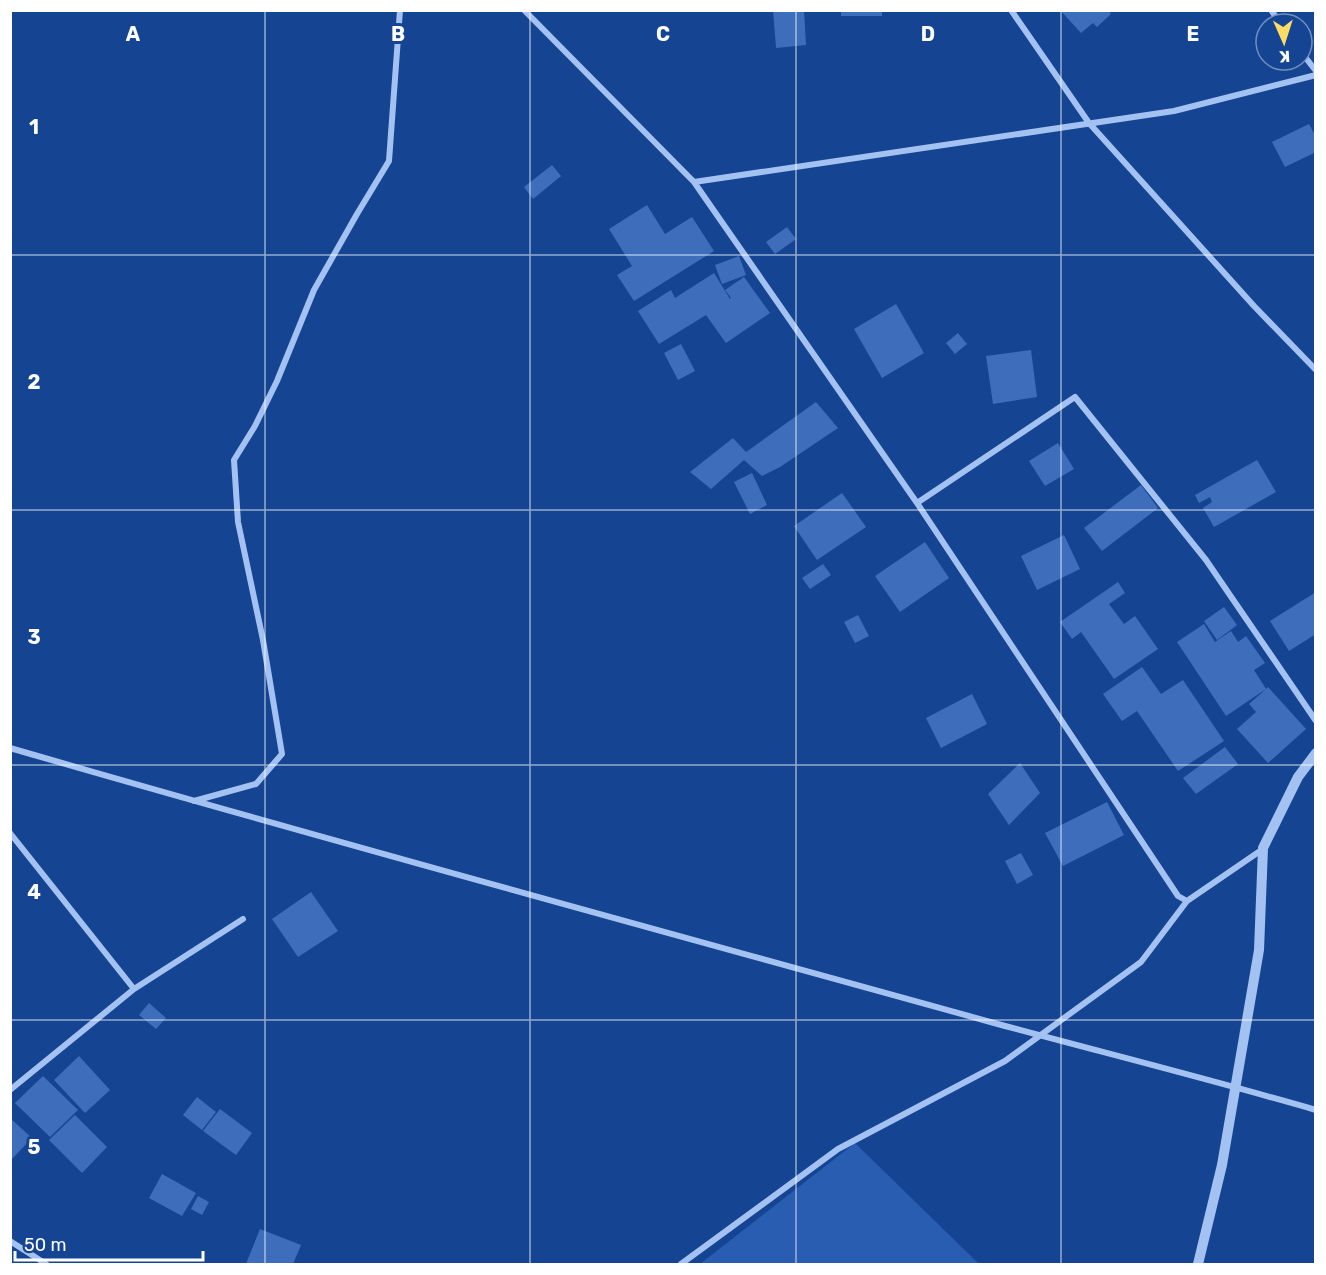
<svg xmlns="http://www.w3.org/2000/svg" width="1326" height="1275" viewBox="0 0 1326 1275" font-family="Rubik,sans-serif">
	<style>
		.green { fill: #285db2 }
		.building { fill: #3e6ebb }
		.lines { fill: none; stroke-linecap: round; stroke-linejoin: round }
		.minor { stroke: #a4c2f1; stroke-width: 6 }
		.tertiary { stroke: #a4c2f1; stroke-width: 10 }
		.grid { fill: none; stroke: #fff; stroke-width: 1.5; stroke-opacity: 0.55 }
		.grid-label { font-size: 20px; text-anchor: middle; font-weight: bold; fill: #fff; stroke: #154493; stroke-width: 6; stroke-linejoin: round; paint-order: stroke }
	</style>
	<rect width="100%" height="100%" fill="#154493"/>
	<!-- green -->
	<path class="green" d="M855,1143l124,121h-279z"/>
	<!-- building -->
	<path class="building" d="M773,10h31l2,35 -30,3z
		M841,10h41v6h-41z
		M1060,10h48l3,4 -14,13 -4,-4 -12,10z
		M1309,124l7,13v15l-31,15 -13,-25z
		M552,165l9,11 -28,23 -9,-12z
		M647,205l18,29 27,-17 22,34 -80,50 -17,-26 15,-9 -23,-37z
		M787,227l9,12 -21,15 -9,-12z
		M739,256l7,19 -24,9 -7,-19z
		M714,273l16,26 1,-1 -6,-8 19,-13 26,36 -44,30 -20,-28 -47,29 -21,-33 33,-21 4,8z
		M896,304l28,49 -42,25 -28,-49z
		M958,333l9,11 -12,10 -9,-11z
		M681,344l14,27 -17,9 -14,-27z
		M1031,350l6,47 -44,7 -7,-48z
		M816,402l22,26 -58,39 -18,9 -18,-16 -33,29 -21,-17 43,-34 13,14z
		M1058,443l16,26 -29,17 -16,-25z
		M1257,460l19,32 -62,35 -11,-19 9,-6 -2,-5 -11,6 -4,-8z
		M752,473l15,32 -17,9 -16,-32z
		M1141,485l17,23 -56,43 -18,-23z
		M842,493l24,34 -49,33 -23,-34z
		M1064,535l16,34 -43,21 -16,-34z
		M925,542l24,36 -49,34 -25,-36z
		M823,564l8,11 -21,14 -8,-11z
		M1118,582l7,11 -16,11 15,20 11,-8 23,33 -44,30 -33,-47 -9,7 -12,-17z
		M1316,592v42l-27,17 -19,-30z
		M1224,607l13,18 -20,15 -13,-19z
		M858,615l11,21 -14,7 -11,-21z
		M1204,624l11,18 16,-11 7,11 8,-6 19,27 -11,7 12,19 2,-2 38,42 -38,34 -31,-34 19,-17 -7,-8 17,-15 -40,27 -49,-74z
		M1142,667l19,27 22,-14 41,61 -46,30 -41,-60 -15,10 -19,-27z
		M972,694l15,30 -46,24 -15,-30z
		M1225,747l13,17 -42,30 -13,-16z
		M1020,763l20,30 -31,32 -21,-31z
		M1107,802l17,33 -61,31 -18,-33z
		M1021,853l12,22 -16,9 -12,-23z
		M311,892l27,39 -40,26 -26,-38z
		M149,1003l17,15 -10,11 -17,-14z
		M79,1056l31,34 -25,23 -31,-33z
		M43,1076l35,34 -28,27 -35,-34z
		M197,1097l19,15 -14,18 -19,-15z
		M220,1109l32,24 -16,22 -33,-24z
		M75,1115l32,32 -25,26 -33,-33z
		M10,1118l22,20 -22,23z
		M162,1174l34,19 -14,23 -33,-18z
		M198,1196l11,6 -7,13 -11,-6z
		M260,1229l41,16 -8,19h-47z"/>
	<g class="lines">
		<!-- minor -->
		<path class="minor" d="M524,10l170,172 223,321 261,393 9,5
			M1011,10l78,113 165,183 62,64
			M1271,10l10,14
			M1302,53l14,18
			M694,182l480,-71 142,-36
			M917,503l158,-106 131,163 110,161
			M10,748c327,95 656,184 984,275 107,29 215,56 322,87
			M194,801l62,-17 26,-30 -19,-114 -25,-118 -4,-62 21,-34 22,-45 37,-91 43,-76 32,-53 11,-151
			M10,833l124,156 -124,101
			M134,989l109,-70
			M10,1241l36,23
			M681,1264l157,-115 167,-88 136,-99 46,-61 76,-52"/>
		<!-- tertiary -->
		<path class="tertiary" d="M1198,1264l24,-99 37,-215 4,-102 35,-71 18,-24"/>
	</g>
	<!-- grid -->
	<path class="grid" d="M265,10v1254M530,10v1254M796,10v1254M1061,10v1254M10,255h1306M10,510h1306M10,765h1306M10,1020h1306"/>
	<g class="grid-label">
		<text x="133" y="41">A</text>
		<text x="398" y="41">B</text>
		<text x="663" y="41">C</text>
		<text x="928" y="41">D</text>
		<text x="1193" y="41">E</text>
		<text x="34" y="134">1</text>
		<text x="34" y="389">2</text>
		<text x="34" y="644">3</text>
		<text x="34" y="899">4</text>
		<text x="34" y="1154">5</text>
	</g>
	<!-- border -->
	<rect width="1326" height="1275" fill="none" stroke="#ffffff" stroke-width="24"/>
	<!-- north arrow -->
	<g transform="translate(1284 42) rotate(177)"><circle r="28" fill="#154493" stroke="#738fbe" stroke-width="1.5"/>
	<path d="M0-4.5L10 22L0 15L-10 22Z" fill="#ffdc64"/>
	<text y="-9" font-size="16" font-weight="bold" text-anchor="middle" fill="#ffffff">K</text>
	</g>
	<!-- scale -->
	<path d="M15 1251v9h188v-9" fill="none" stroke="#ffffff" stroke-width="3"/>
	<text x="24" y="1251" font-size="18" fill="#ffffff" stroke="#154493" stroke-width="4.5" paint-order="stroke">50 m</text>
</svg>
